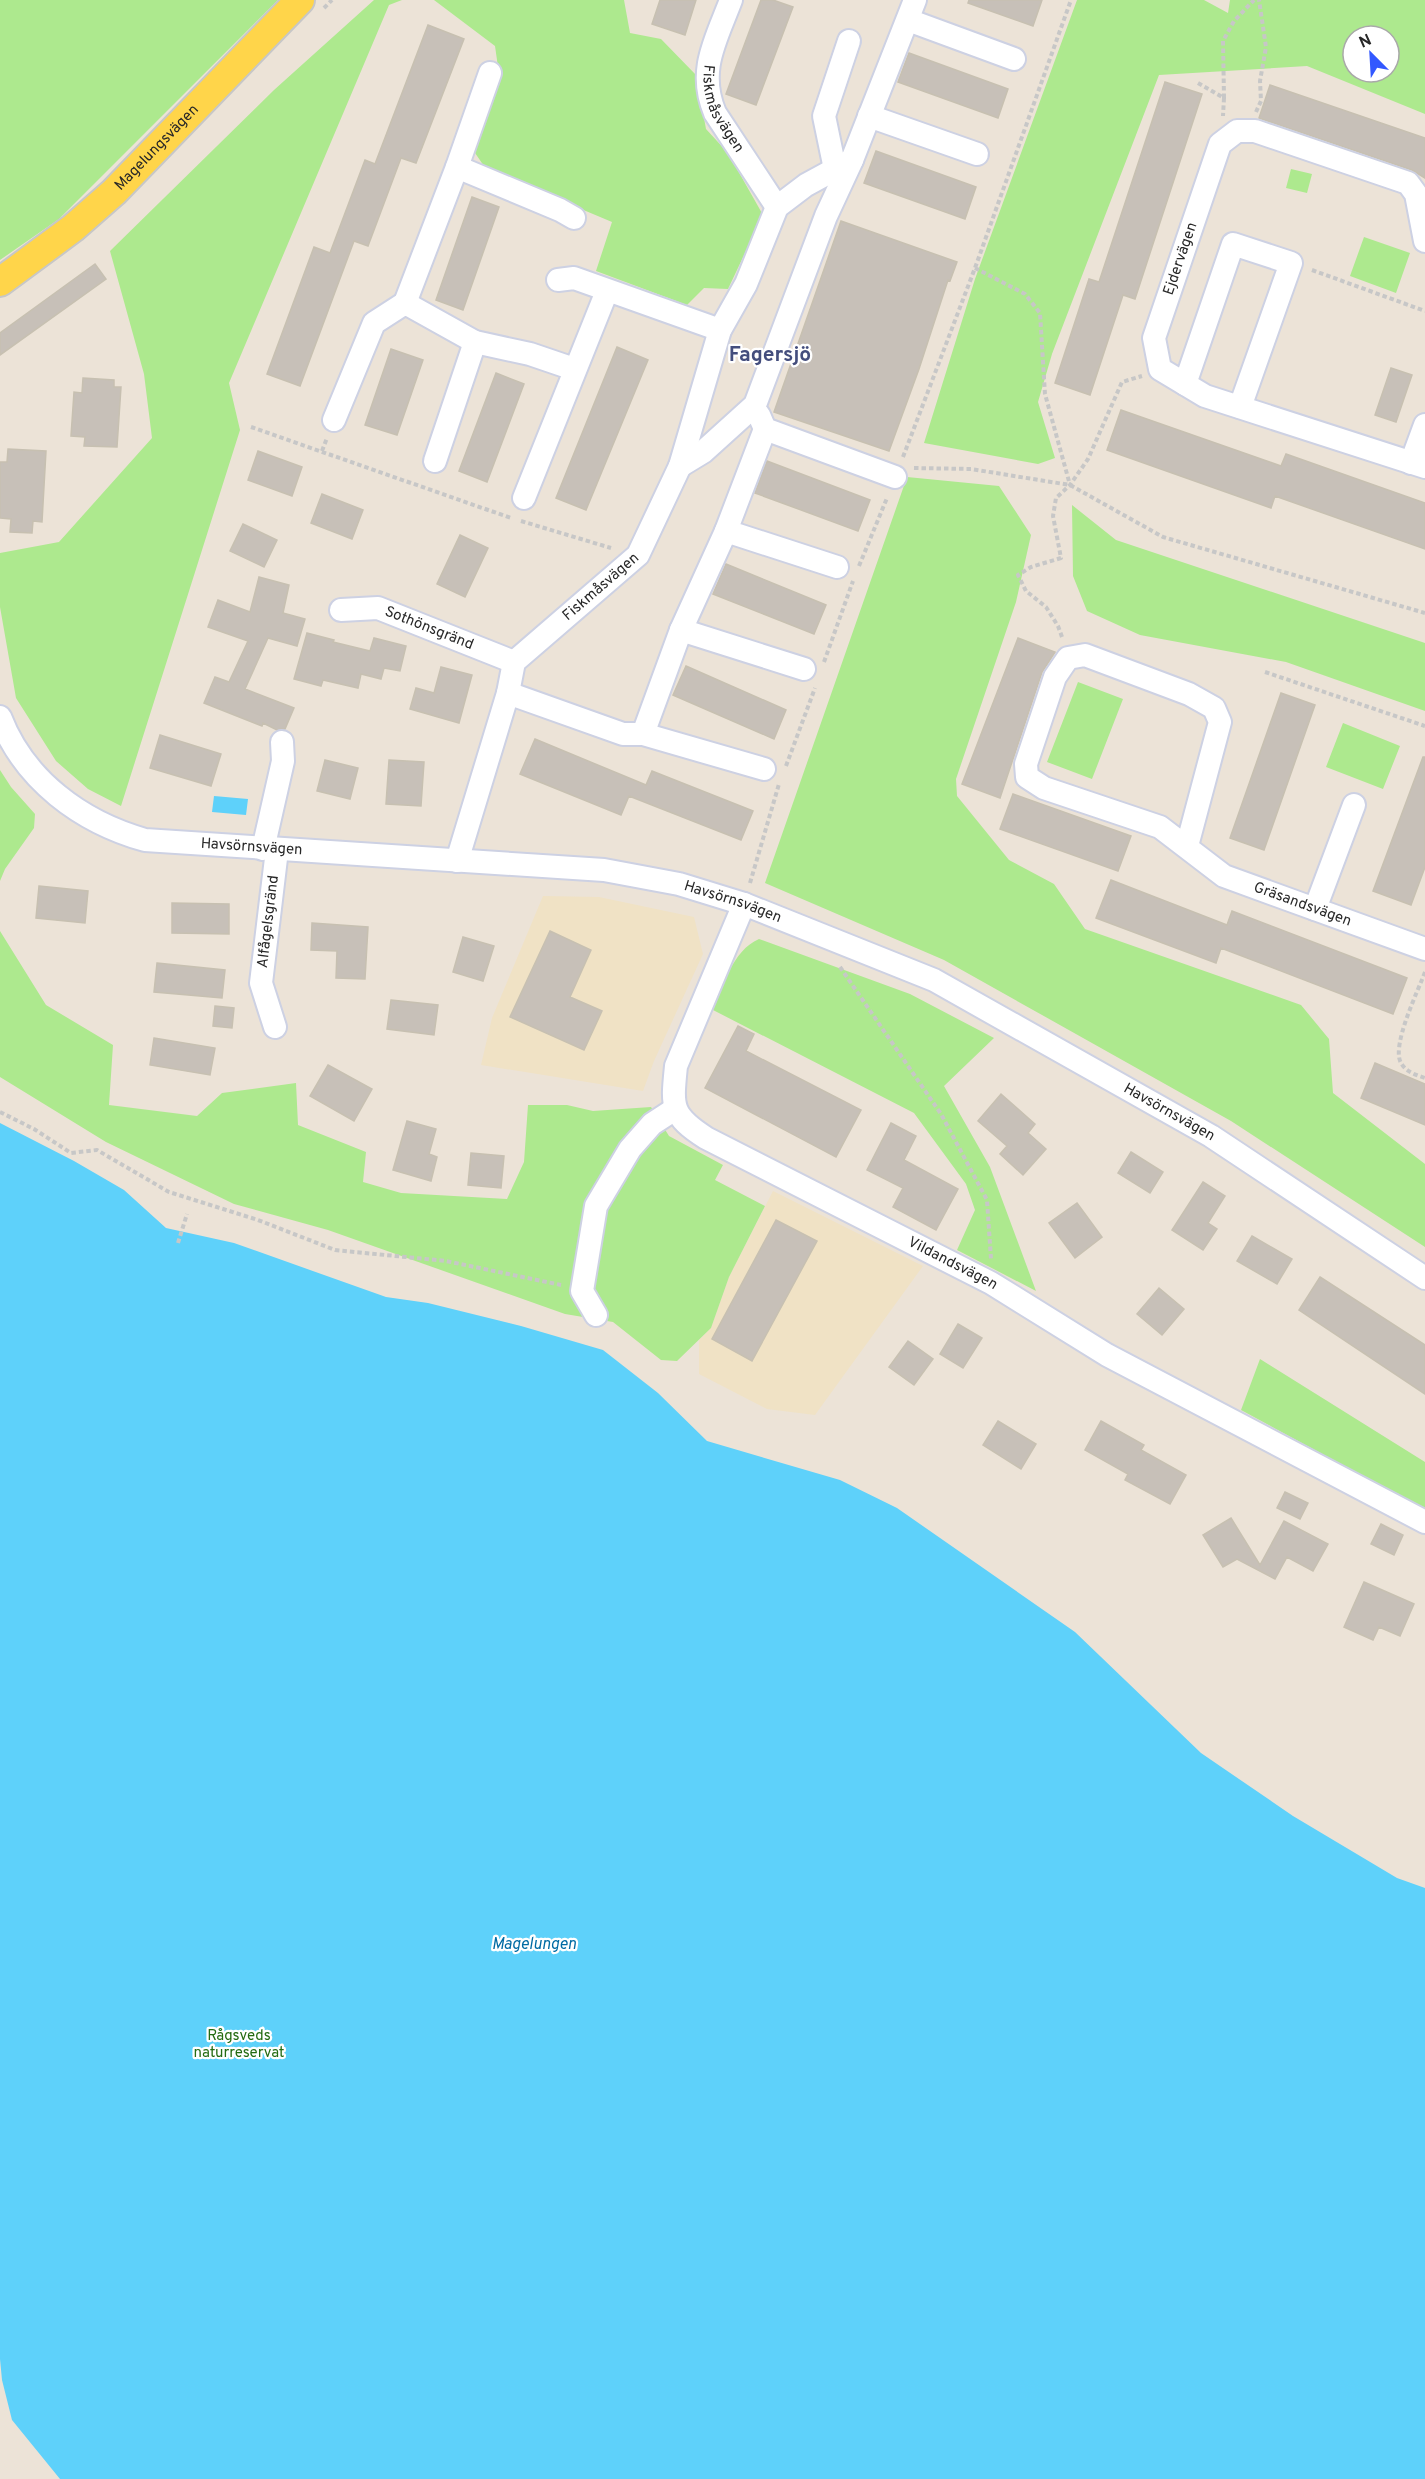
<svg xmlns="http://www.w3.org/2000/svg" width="1425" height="2479" viewBox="0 0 1425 2479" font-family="Overpass,sans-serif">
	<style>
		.education { fill: #f0e2c5 }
		.green { fill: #ade98e; fill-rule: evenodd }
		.water { fill: #5ed1fa }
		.building { fill: #c7c0b8; stroke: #c7c0b1; stroke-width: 1.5 }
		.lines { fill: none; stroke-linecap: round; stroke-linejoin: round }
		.minor-casing { stroke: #cdd1e3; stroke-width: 26 }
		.major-casing { stroke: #c7c7c7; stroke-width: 32 }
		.path { stroke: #c7c7c7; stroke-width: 4; stroke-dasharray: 4.5 3; stroke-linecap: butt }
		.minor { stroke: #fff; stroke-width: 22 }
		.major { stroke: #ffd54a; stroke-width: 28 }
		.labels { text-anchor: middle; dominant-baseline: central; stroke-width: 4.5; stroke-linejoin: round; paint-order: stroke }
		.street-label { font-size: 15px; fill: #282828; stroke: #fff }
		.park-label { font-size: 15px; fill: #246b12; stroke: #fff }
		.water-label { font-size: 16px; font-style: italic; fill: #006ba4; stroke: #fff }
		.district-label { font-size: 21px; font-weight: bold; fill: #444e7d; stroke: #fff }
	</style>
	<rect width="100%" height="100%" fill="#ece3d7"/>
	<!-- education -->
	<path class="education" d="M543,896l56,1 95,20 9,37 -49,107 -11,30 -162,-26 11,-47z
		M773,1191l150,75 -108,149 -48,-6 -68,-35v-34l12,-12 18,-51z"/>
	<!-- green -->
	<path class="green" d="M0,0h278l-219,219 -59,41z
		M374,0h28l-13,5 -160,378 11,47 -119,376 -33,-17 -32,-28 -40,-63 -16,-91v-54l59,-11 93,-104 -8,-64 -34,-123 164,-161z
		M434,0h190l6,33 31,6 35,36 10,54 22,24 35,62 -35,74 -24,-1 -17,17 -91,-34 16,-49 -126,-53 -13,-19 25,-83 -3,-21z
		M1077,0h127l24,13 2,-13h195v114l-118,-48 -148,9 -107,279 -14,48 17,56 -17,6 -114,-21 51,-164zM1353,36h36v36h-36z
		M1291,169l21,5 -5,19 -21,-5z
		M1364,237l46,16 -14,40 -46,-17z
		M907,477l92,9 32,49 -15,67 -60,177 1,17 52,64 45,24 31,45 216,76 28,34 4,54 92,71v83l-194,-126 -287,-161 -179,-77z
		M1072,505l44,35 309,103v68l-139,-49 -146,-27 -53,-24 -14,-35z
		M1078,682l45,17 -31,80 -45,-17z
		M1343,723l57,23 -17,43 -57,-22z
		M0,770l11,17 24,27 -1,14 -29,41 -5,12z
		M0,931l46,74 67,40 -4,60 88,11 25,-23 74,-10 2,42 68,27 -3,30 38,11 106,6 17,-37 4,-57h39l26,6 58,-4 18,29 54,29 -8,15 50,26 -36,71 -18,51 -34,33 -16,-1 -48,-38 -48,-8 -237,-84 -94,-26 -128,-62 -106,-65z
		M759,939l151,55 84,44 -50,48 46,81 46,124 -79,-41 18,-40 -9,-26 -52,-71 -201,-103c11,-25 19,-59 46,-71z
		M1260,1359l165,103v48l-184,-100z"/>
	<!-- water -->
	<path class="water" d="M214,796l34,3 -2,16 -34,-3z
		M0,1123l74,38 50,29 42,38 68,15 152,54 42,6 93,23 82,24 55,43 49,48 133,39 57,28 178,124 126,121 92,63 104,62 28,10v591h-1365l-48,-59 -10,-40 -2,-21z"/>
	<!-- building -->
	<path class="building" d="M660,0h36l-11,35 -33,-11z
		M761,0h12l20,7 -37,98 -30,-11z
		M969,0h73l-9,26 -65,-23z
		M428,25l36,14 -48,124 -15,-5 -33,88 -14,-5 -54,145 -33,-12 47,-127 16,6 35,-93 10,4z
		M909,53l99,36 -10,29 -100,-36z
		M1165,82l37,12 -67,205 -12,-4 -33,100 -35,-12 34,-104 10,3z
		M1270,85l155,53v40l-13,-8 -153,-52z
		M876,151l100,36 -11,32 -101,-36z
		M472,197l27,10 -36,103 -27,-10z
		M841,221l116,41 -7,19 -2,-1 -29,89 -30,82 -115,-39z
		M95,264l11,15 -106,76v-22z
		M617,347l31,13 -62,150 -30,-12z
		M391,349l32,11 -26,75 -32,-10z
		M1391,368l21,7 -16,47 -21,-7z
		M496,373l28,11 -37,98 -28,-11z
		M83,378l31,2v7h7l-4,60 -33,-1 1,-9 -14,-1 3,-44 8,1z
		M1121,410l160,56 5,-12 139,49v46l-150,-53 -4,12 -164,-58z
		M8,449l38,2 -4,71 -9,-1 -1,12 -22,-1 1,-13 -11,-1v-56h7z
		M258,451l44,16 -10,29 -44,-16z
		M767,461l103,39 -12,31 -103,-38z
		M322,494l41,16 -11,29 -41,-16z
		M243,524l34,16 -13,27 -34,-16z
		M460,535l28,13 -23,49 -28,-13z
		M726,564l100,41 -12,29 -101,-40z
		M259,577l30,8 -6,28 22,6 -8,27 -29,-8 -23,51 49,19 -9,21 -8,1 -14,-7 -1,3 -58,-23 11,-26 14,5 19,-41 -40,-14 10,-27 32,12z
		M307,633l27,7 -1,2 37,9 4,-13 32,8 -6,25 -16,-3 -3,11 -20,-5 -3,14 -35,-8 -2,6 -27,-7z
		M1018,638l37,14 -13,20 -42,126 -38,-14z
		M686,666l100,44 -12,29 -101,-44z
		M441,667l31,8 -13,48 -49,-14 6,-21 18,5z
		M1281,693l34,12 -51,145 -34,-12z
		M160,735l61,19 -10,32 -61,-18z
		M535,739l111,46 6,-14 101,40 -12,29 -112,-44 -8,19 -101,-41z
		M1423,757h2v110l-14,38 -38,-14z
		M325,760l33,8 -8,31 -33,-8z
		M389,760l35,2 -3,44 -35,-2z
		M1013,794l118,42 -13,35 -118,-42z
		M1111,880l116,45 5,-14 175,67 -14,36 -172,-66 -5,15 -120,-45z
		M39,886l49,5 -3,32 -49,-5z
		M172,903l57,1v30l-57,-1z
		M312,923l56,4 -3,52 -29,-1 1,-27 -26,-1z
		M550,931l41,19 -21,47 32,14 -18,39 -74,-33z
		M463,937l31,9 -11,35 -30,-9z
		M157,963l68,7 -3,28 -68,-6z
		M391,1000l47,5 -4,30 -47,-6z
		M215,1006l19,2 -2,20 -19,-2z
		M738,1026l16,8 -8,17 115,59 -25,47 -131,-69z
		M154,1038l61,10 -5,27 -60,-10z
		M1375,1063l50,21v41l-64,-27z
		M328,1065l44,24 -18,32 -44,-25z
		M1001,1094l34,30 -7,9 18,16 -23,26 -23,-21 7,-8 -29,-25z
		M407,1121l29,8 -7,25 8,3 -6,24 -38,-11z
		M891,1123l25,13 -12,24 54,29 -22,41 -43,-23 10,-19 -36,-18z
		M1131,1152l32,20 -13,21 -32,-20z
		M471,1153l33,3 -3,32 -33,-3z
		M1203,1182l22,14 -17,27 9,6 -14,21 -31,-20z
		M1077,1203l25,34 -27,21 -26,-35z
		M776,1220l41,21 -65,120 -40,-22z
		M1252,1236l40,23 -15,25 -40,-23z
		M1320,1277l105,68v49l-126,-84z
		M1159,1288l25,21 -22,26 -25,-21z
		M958,1324l24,14 -19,30 -23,-14z
		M908,1341l25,18 -19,26 -25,-18z
		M998,1421l38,23 -15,25 -38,-24z
		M1101,1421l43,24 -3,5 45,25 -16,29 -45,-24 3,-6 -43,-24z
		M1285,1492l23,11 -8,16 -23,-11z
		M1231,1518l29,47 24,-44 44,23 -15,27 -26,-14 -12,22 -38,-20 -14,8 -20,-32z
		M1381,1524l22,11 -9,20 -23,-11z
		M1364,1582l50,22 -14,32 -21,-9 -6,13 -29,-13z"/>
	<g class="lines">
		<!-- minor casing -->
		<g class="minor-casing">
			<g id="minor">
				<path id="s1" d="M731,0c-15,40 -34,70 -16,113l62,94"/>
				<path d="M908,20l106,39"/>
				<path d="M869,116l108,38"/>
				<path d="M457,167l103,43 14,8"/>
				<path d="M835,169l-11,-53 25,-75"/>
				<path d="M1425,241l-9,-47 -8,-11 -153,-52h-18l-17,13 -66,194 6,31 45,27 220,71"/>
				<path d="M558,280l16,-2 146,52"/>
				<path d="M405,303l52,-136 33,-94"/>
				<path d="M1185,384l48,-140 58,19 -51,144"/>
				<path d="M759,415l6,14 130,48"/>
				<path d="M334,420l40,-97 31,-20 70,39 55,12 44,15"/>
				<path d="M765,429l-39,102 111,36"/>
				<path d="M435,461l40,-119"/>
				<path d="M1411,463l14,-38"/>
				<path d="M680,466l23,-14 52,-47 71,-189 26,-56 63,-160"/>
				<path d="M524,498l83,-207"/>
				<path d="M726,531l-45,99 123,39"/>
				<path id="s2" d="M341,610l37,-2 136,54"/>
				<path d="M508,693l115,41h20l121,35"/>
				<path id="s3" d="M0,717c24,63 81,105 145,123l459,30 75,14 65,20 190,76 277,156 214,142"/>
				<path d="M643,734l38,-104"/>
				<path id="s4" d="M1187,846l33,-124 -6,-14 -25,-14 -104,-39 -17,3 -13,19 -29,87 1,13 17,11 116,39 64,49 201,73"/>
				<path d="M263,849l20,-88 -1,-19"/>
				<path id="s5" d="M457,861l51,-168 6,-31 124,-107 42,-89 40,-136 26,-46 31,-77 29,-22 46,-25"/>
				<path id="s6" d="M744,904l-68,162c-4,40 -6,49 30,72l285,145 116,72 318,167"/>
				<path d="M1315,909l39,-104"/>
				<path id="s7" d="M275,1027l-14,-44 16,-133"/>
				<path d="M596,1315l-14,-24 14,-85 34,-57 22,-25 23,-15"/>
			</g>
		</g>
		<!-- major casing -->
		<g class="major-casing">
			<g id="major">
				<path id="s8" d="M0,282l73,-54 41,-36 186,-192"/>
			</g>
		</g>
		<!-- path -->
		<path class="path" d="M324,8l8,-8
			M1198,83l26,15 -1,18
			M1224,98l-1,-57 11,-20 20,-21
			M1256,112l5,-11 -1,-20 6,-34 -7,-47
			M975,268l50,26 15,19 5,81 25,91
			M1312,270l113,41
			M251,427l260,91
			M322,451l5,-13
			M903,457l72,-189 96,-268
			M914,468l57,1 99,16 93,52 262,76
			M521,521l90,27
			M859,566l28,-68
			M1062,637l-4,-11 -12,-19 -20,-16 -8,-16 13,-8 30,-9 -8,-42 3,-18 14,-13 18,-26 34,-77 20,-6
			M824,662l29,-81
			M1265,672l160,54
			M786,766l29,-78
			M750,883l29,-99
			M840,967l101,147 46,86 4,59
			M1425,972c-7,19 -34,74 -24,91 5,9 15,12 24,15
			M0,1112l34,17 37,24 26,-3 72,42 89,28 77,30 111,11 115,24
			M178,1243l9,-29"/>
		<!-- minor -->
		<use href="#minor" class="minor"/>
		<!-- major -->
		<use href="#major" class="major"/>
	</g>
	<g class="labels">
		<!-- street labels -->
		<g class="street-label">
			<text stroke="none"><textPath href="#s1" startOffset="116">Fiskmåsvägen</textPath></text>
			<text stroke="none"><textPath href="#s8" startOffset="207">Magelungsvägen</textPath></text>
			<text transform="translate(1181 259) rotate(-71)">Ejdervägen</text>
			<text stroke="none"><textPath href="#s5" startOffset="322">Fiskmåsvägen</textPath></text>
			<text stroke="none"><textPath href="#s2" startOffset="92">Sothönsgränd</textPath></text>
			<text stroke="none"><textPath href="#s3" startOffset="304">Havsörnsvägen</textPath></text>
			<text stroke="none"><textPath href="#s3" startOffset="790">Havsörnsvägen</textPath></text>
			<text stroke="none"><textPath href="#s4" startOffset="735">Gräsandsvägen</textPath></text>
			<text stroke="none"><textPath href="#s7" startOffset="108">Alfågelsgränd</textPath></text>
			<text stroke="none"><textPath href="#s3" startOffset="1276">Havsörnsvägen</textPath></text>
			<text stroke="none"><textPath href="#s6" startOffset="538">Vildandsvägen</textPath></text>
		</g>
		<!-- park labels -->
		<g class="park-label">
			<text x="239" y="2036">Rågsveds<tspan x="239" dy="17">naturreservat</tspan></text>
		</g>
		<!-- water labels -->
		<g class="water-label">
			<text x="534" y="1945">Magelungen</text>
		</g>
		<!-- district labels -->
		<g class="district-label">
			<text x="770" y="355">Fagersjö</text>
		</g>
	</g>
	<!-- north arrow -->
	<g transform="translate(1371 54) rotate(336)"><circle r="28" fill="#ffffff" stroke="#a9a9a9" stroke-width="1.5"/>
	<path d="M0-4.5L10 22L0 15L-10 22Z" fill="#3258ff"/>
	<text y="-9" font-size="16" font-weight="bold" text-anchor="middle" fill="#282828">N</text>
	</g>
</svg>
